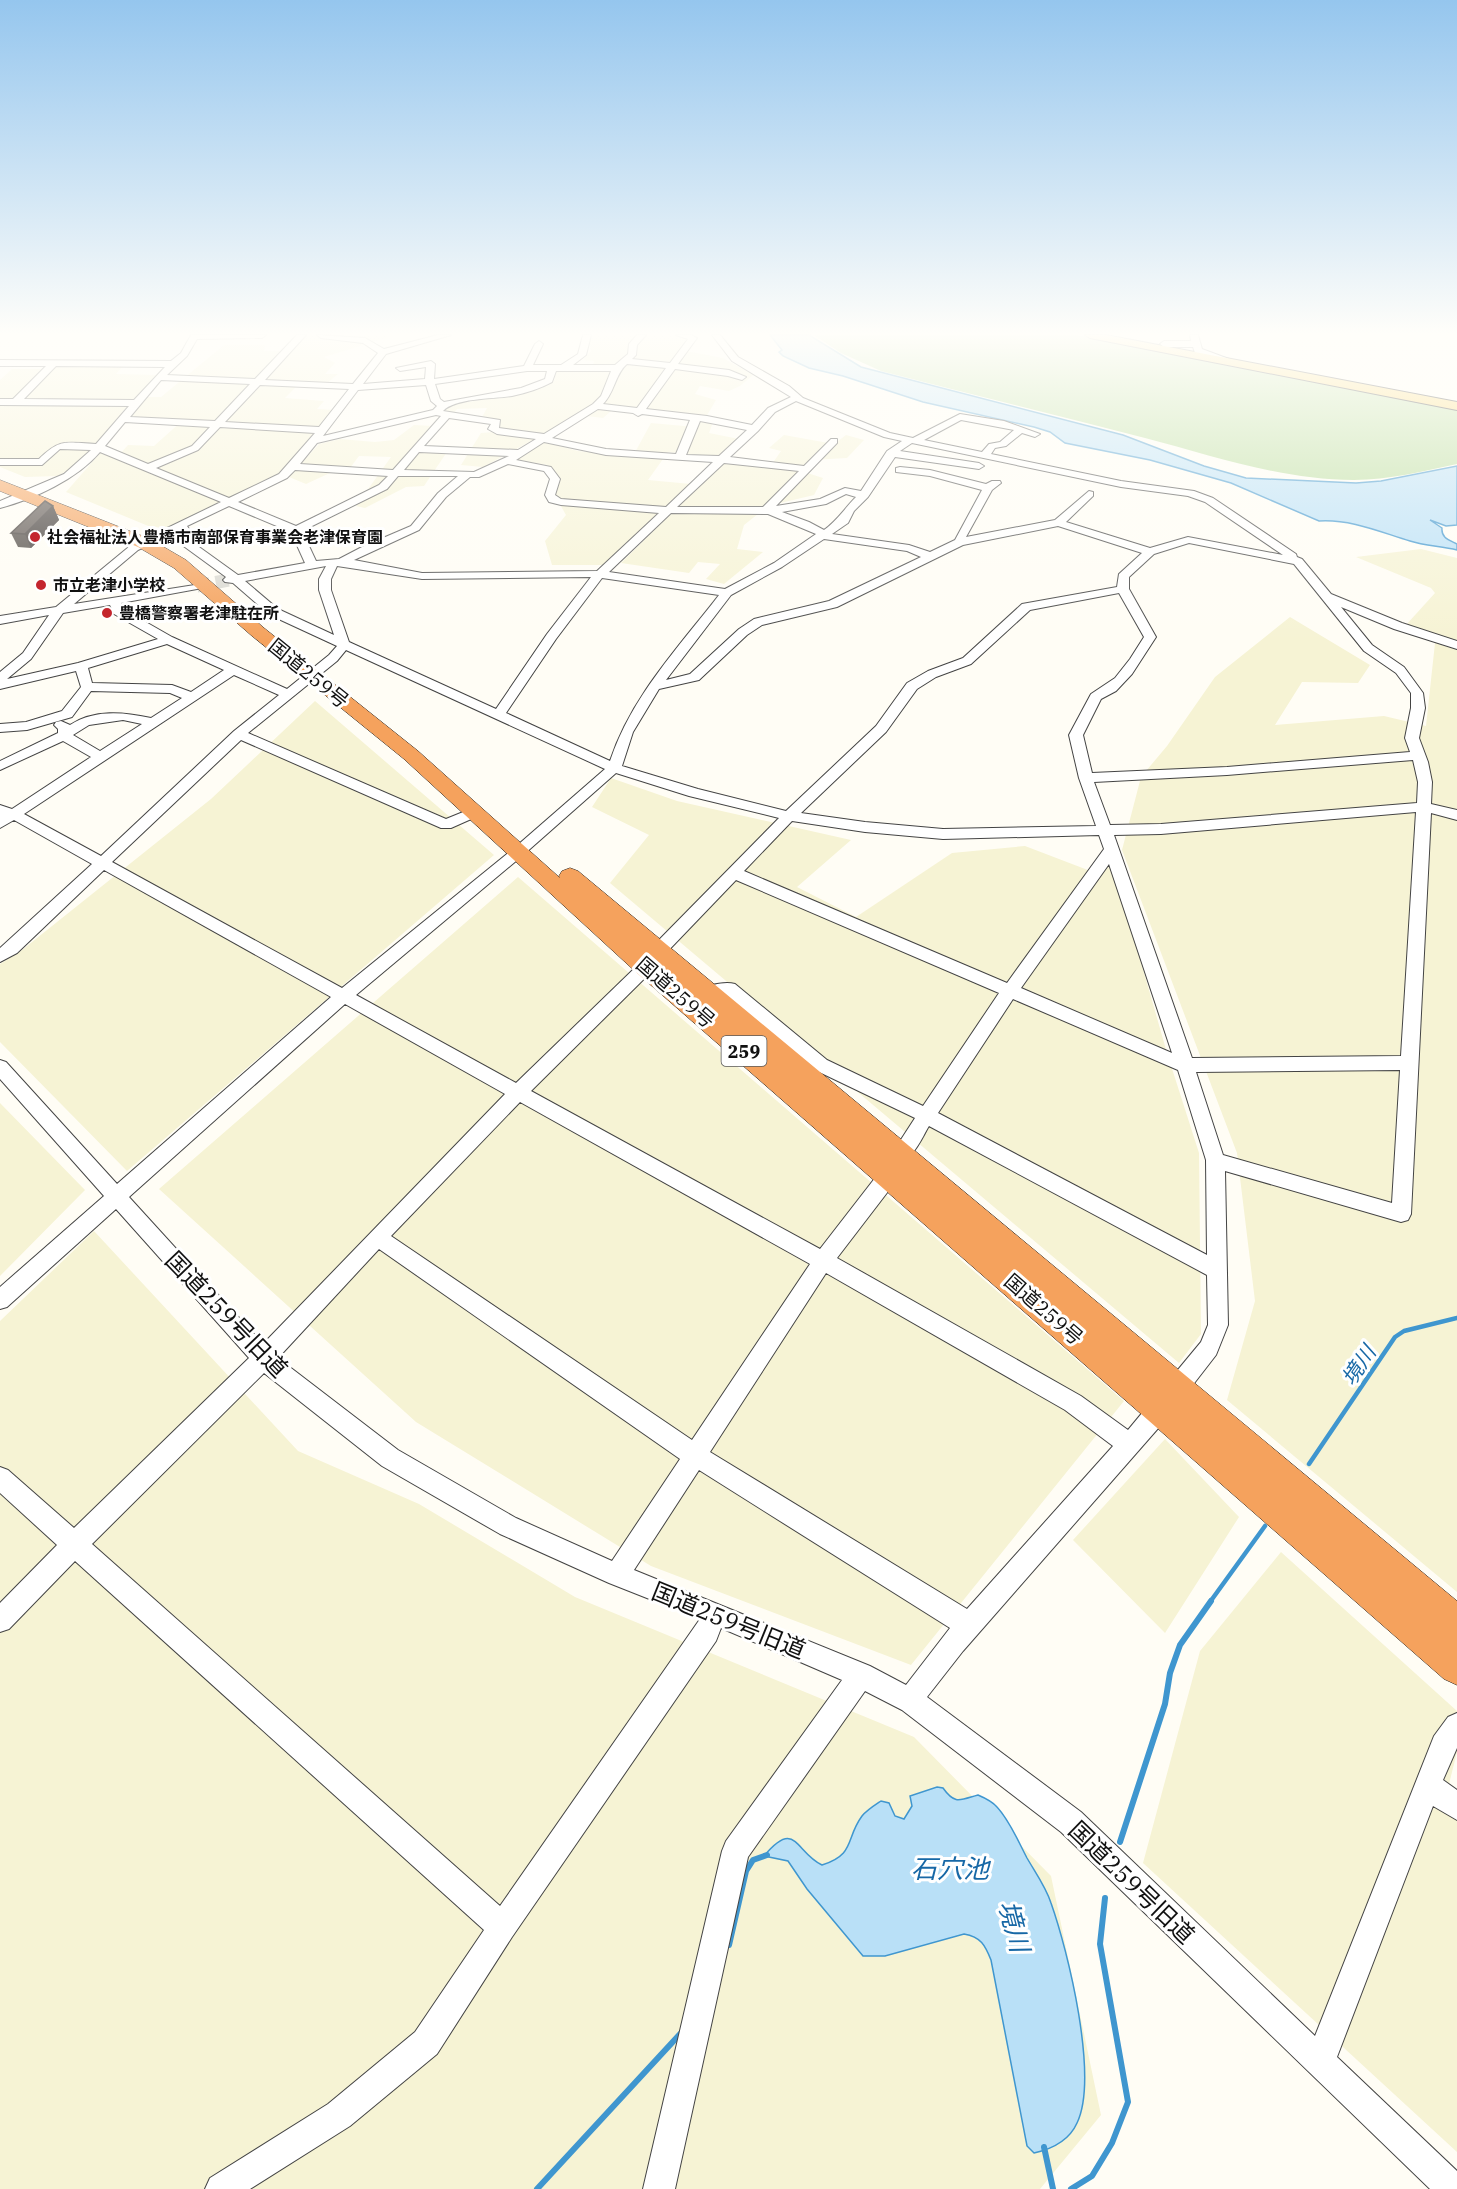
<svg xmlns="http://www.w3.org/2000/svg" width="1457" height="2189" viewBox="0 0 1457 2189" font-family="'IBM Plex Serif','Noto Sans JP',serif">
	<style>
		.farmland { fill: #f6f3d4 }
		.forest { fill: #b9dc9c }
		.water { fill: #b9e0f7; stroke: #3f96cf; stroke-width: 1.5 }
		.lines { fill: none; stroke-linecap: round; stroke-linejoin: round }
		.stream-far1 { stroke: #3f96cf; stroke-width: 4.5 }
		.stream { stroke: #3f96cf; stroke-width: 6 }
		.minor-tunnel { stroke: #dbdad3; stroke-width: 13; stroke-dasharray: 13 6; stroke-linecap: butt }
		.minor-casing { stroke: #444; stroke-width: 2 }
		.major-casing { stroke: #222; stroke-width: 2 }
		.highway-casing { stroke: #222; stroke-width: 1 }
		.minor { fill: #fff; fill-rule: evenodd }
		.major { fill: #f9d66b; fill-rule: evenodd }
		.highway { fill: #f5a25d; fill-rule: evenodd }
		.wall { fill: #4d4742 }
		.shaded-wall { fill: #3f3936 }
		.building { fill: #5a524d; stroke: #3f3936; stroke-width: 1.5 }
		.poi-dot { fill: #c4262e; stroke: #fff; stroke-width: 2 }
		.labels { text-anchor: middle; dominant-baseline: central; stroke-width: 6; stroke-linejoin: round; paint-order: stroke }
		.far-poi-label { font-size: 16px; font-weight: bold; fill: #111; stroke: #fff; text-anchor: start }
		.shield { fill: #fff; stroke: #585858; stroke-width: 1.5 }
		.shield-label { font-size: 18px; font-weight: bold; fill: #111 }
		.street-label { font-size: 20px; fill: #111; stroke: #fff }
		.water-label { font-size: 21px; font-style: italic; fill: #1768a6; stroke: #fff }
		.near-street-label { font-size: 24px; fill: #111; stroke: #fff }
		.near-water-label { font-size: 26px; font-style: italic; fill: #1768a6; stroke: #fff }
	</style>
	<rect width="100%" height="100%" fill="#fffdf5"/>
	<!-- farmland -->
	<path class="farmland" d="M301,335h95l-72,22 11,6 -10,11h13l-12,10 -25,-2 -16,16 39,3 -7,8 17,1 -53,64 -113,56h-10l-92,-38 35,-40 18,3 9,-10 26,1 29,-26 -54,-3 18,-20h14l63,-52h41l-1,6h23z
		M592,335h81l17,4 -9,11 42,8 30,17 -13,11 -11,5 -29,-5 -5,8 21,6 -10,17 -89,-11 -14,12 -24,-3 -96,52 -22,-2 20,-32 13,-1 6,-10 -3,-3h-16l6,-11 -30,1 -4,5 -10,-4 4,-5 81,-12 26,-12 3,-12 34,1 3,-9 -11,-1 8,-9 -2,-7z
		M56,365l67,1 -7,8 42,1 -24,27 -134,-1v-21l12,-11h39z
		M0,403l129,1 -46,57 -25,15 -33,1 -25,-10z
		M698,420l15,2 -4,11 30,6 -17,18 -54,-5 -20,28 43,4 -84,81h-55l-7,-24 21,-26 -12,-21 6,-17 -12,-12 -36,-6 30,-18 36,10 55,5 18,-33 44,4z
		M414,425l19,1 -20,23 34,3 -23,34 -18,1 -41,21 -9,-2 35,-49 -32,-1 -9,12 -18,4 -26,12 -17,-7 30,-33 21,-5 35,3 19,-2z
		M784,435l50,9 12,-9 18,5 -17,18 -36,2 -10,11 22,7 -9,17 -46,11 -24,19 -7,24 26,3 -39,32 -18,-5 14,-15 -22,-2 -9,11 -68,-10 104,-102 45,6 11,-16 -12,-3z
		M1421,549l36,9v83l-51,-16 29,-32 -4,-5 -75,-31z
		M1290,617l80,48 -12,18 -56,-1 -27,43 109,-9 42,10 9,-83 22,7v942l-230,-192 28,-99 -18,-148 -115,-303 19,-73 26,-31 48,-69z
		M315,701l179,154 -367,316 -127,-129v-78l22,-14 189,-151z
		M611,778l66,23 174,39 -54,47 59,30 96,-64 73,-7 68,26 20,-8 54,189 32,100 2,181 -22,29 -569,-480 39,-48 -57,-28z
		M518,877l606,524 -213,264 -260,-99 -235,-144 -257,-233z
		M0,1103l85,87 -85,86z
		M94,1231l204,220 121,53 156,93 339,140 137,139 50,239 -61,74h-1040v-868z
		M1165,1439l74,78 -74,116 -92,-93z
		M1281,1552l176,159v41l-10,40 10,8v352l-314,-289 57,-212z"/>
	<!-- forest -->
	<path class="forest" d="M814,335h263l380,75v54c-34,7 -68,16 -103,16 -72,0 -140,-24 -209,-42 -88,-23 -176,-44 -264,-67l-40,-18z"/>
	<!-- water -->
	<path class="water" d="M770,335h39l52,32 262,68 81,31 42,12 110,5 25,-2 76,-15v59l-11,1 -16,-6 12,8c-1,10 7,12 15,16v6c-15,-4 -32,-4 -47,-9 -30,-9 -59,-22 -91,-20l-88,-38 -81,-23 -85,-17 -15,-11 -16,-5 -111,-25 -80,-26 -34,-8 -26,-12 -4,-4 3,-2z
		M937,1787l6,1c12,17 17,12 35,7 7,3 14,6 19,12 13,14 21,34 30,51 8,14 19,29 24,45 17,48 48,174 26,220 -8,18 -25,26 -43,30l-7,-7 -36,-186c-6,-15 -10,-23 -27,-26l-79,22h-22l-56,-67 -19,-28 -24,-5c32,-38 31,-4 58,9 34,-11 23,-26 40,-49 5,-6 13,-11 19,-15l8,2 6,13 9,3 8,-13 -2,-10z"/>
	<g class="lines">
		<!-- stream-far1 -->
		<path class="stream-far1" d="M1309,1464l86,-127 9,-6 53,-13
			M1210,1602l55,-76"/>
		<!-- stream -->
		<path class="stream" d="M1120,1842l45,-138 5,-31 10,-28 31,-44
			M729,1945l17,-74 7,-11 14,-5
			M1044,2147l9,42
			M537,2189l144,-156
			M1071,2189l21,-13 20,-33 16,-41 -28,-158 5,-46"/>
		<!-- minor-tunnel -->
		<path class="minor-tunnel" d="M197,586l32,-6"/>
		<!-- minor casing -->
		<g class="minor-casing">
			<path id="minor" d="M191,335h75l-4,3 -65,1 -10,17 -20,19 88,4 42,-44h9l-41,45 88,4 25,-31 -15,-10 -42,-5 -4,-3 48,3 19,11 54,-14h13l-65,19 -23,30 62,-5 1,-12 -26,4 -4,-3 35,-7 4,3 -1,15 90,-13 11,-22 4,-3 4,3 -10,21h28l17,-11 5,-19h8l-5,20 -13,10h42l13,-11 1,-10 8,-9h9l-9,10 -1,10 -4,4 38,4 18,-24 -12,-4h15l6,3 -19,26 51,6 17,7 -4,3 -14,-4 -53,-7 -29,40 61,7 45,9 16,-17 23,-11 -59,-36 -20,-26h8l18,22 51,29 14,12 87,35 23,5 47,-24 44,7 36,13 -5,3 -13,-4 -16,13 -11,2 -4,6 130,27 73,10 19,7 83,56 1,3 5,2 29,35 71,29 55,18v8l-63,-20 -53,-22 31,38 32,22 19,26 2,15 -6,30 9,24 4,20 -1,22 26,6v10l-26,-7 -20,401 -3,6 -7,2 -176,-51 3,154 -12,30 -48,62 -205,234 -36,46 154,115 234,224 119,-300 14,-19 9,-4v35l-14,32 14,10v30l-24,-14 -96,251 120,114v18h-27l-369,-357 -159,-122 -37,-19 -117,166 -73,332h-32l79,-338 4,-10 116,-161 -121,-52 -5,13 -204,296 -75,117 -87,72 -100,63h-45l5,-11 118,-74 87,-72 69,-102 -409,-369 -66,68 -9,3v-29l57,-58 -57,-52v-26l8,3 66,58 175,-170 -133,-149 -109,98 -7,2v-22l104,-91 -104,-117v-19l6,2 111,122 214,-187 -227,-127 -87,83 -17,9v-14l92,-84 -78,-44 -14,8v-23l12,4 79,-52 -28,-16 -63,29v-9l58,-28v-4l-4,-4 2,-3 5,-1 9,4c24,-16 54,-13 81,-7l31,-20 -12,-5 -79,-2 -19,26 -45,13 -27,2v-8l26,-2 36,-11 19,-24 -5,-16 -76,18v-17l23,-19 26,-38 -49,9v-8l56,-9 74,-61 91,-44 -121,-50c-23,27 -66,47 -100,56v-7l64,-27 27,-24 -31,-1 -18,16h-42v-6h39c22,-22 28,-16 57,-15l33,-38 -129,-1v-6h13l33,-33h-46v-6l171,1 10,-8zM627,364l39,4 -29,40 -34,-4c12,-12 12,-30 24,-40zM56,366l109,1 -31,33 -110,-1zM527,371h20l-2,8 -24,9 -77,14 -4,-3 -5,-15zM556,371h55l-10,25 -8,8 -49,30 -45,-6 1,-8 -57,-9c12,-13 51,-12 69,-15 14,-3 27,-7 40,-14zM161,380l89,4 -35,37 -85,-4zM260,385l89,4 -30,38 -94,-5zM426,385l5,16 6,5 -4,4 -110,26 35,-46zM796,401l88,36 18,4 -15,10 -26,40 -16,-3 -25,11 -44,7 61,-63v-4h-6l-27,27 -74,-9 28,-26 17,-19zM598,409l35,4 5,3 4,-2 48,6 -14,34 -70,-5 -54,-11zM436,415l5,1 -48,54 -93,-6 17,-21zM449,418l42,6 -3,5 9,5 39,5 -18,11 -94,-4zM961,420l53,10 -14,12 -11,2 -7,8 -58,-12zM700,421l47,9 -28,26 -33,-1zM125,422l85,5 -18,19 -44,18 -43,-18zM220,427l95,6 -36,41 -50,24 -73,-30 42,-18zM544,442l62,13 107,7 -47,45 -105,-8 -6,-4 5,-16 -9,-12 -35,-7zM912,443l209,44 67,9 17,6 78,53 -95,-18 -38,11 -84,-26 27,-26v-4l-4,-1 -34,29 -89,17 26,-47 9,-7 -1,-2h-8l-6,3 -56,-14 -30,-3 -4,1v4l34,4 52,14 -27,50 -25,12 -21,-7 -77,-11 16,-11 6,-12 14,-14 27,-40 84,12 5,-3 -5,-3 -79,-12zM419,452l90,4 -35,16 -70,-2zM724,463l75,8 -36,36h-86zM508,464l36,7 6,8 -5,16 4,7 12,3 98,8 -62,58 -175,2 -68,-13 65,-30 27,-33 24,-20h9zM295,470l93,6 -9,9 -83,41 -58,-24 49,-24zM398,476h60l-20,17 -27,33 -49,21 -23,12 -23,2 -14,-30 85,-42zM846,494l10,3c-12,12 -18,23 -32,33l-15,-8 -27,-10 44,-8zM229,506l62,26 14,31 -67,12 -50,-36 1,-10 -2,-3zM671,513l97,1 48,20 -42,29 -49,26 -116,-17zM1058,526l84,27 -23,21 -2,13 -95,17 -59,54 -35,13 -21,12 -31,43 -90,85 -88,-22 -76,-23 11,-34 26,-43 40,-9 48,-45 15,-10 75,-18 126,-62zM178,531v11l48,35 -3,3 2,2 8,1 37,32 67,31 -8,9 -42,34 -115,-52 -49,-28 -2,-6 76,-14 6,-3 -2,-2 -127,20 64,-54zM824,539l83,12 14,6 -92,44 -75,18 -15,10 -49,45 -24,6 65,-85 51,-28zM1189,543l105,21 70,87 32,22 15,20v15l-6,30 5,14 -183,15 -135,6 -9,-38 18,-36 15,-8 16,-17 24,-37 -27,-48v-12l25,-23zM326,566l-7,13v11l15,45 -56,-26 -33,-28zM337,566l85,13 169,-2 -44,57 -51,75 -147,-67 -18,-52v-11zM602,578l117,17c-41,53 -88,102 -109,166l-104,-48 50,-74zM1119,593l25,44 -14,22 -15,19 -24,16 -22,41 10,43 17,48 -153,3 -78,-7 -64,-9 85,-81 31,-43 19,-12 35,-13 59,-54zM110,605l4,9 44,25 -80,24 -71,16 24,-20 32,-46zM167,644l57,26 -33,22 -19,-7 -80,-2 -4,-15zM346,650l259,119 -93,81 -170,138 -230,-126 129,-122 200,88h10l27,-12 2,-3 -7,-5 -27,11 -198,-86 89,-72zM234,675l45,20 -45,36 -133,125 -77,-42zM123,720l19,4 -42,27 -27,-16 16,-10zM1413,760l5,22 -1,21 -256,21 -51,1 -16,-43 133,-7zM616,773l73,23 90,22 -126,128 -2,4 2,4h12l71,-74 263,113 -76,113 -96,-46 -92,-76c-10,-3 -23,1 -33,4l-2,4 2,4 6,2 18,-3 89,75 100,48 -24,37 2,5c18,6 28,-21 36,-34l278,149 1,50 -7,17 -73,88 -47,-34 -244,-138 59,-77 3,-6 -3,-6 -7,-2 -7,2 -62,80 -289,-158 121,-120 2,-4 -2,-4h-12l-124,120 -160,-88 166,-139zM1416,812l-15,244 -209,2 -78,-223 47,-1zM792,821l73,11 78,7 156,-4 5,14 -97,134 -263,-112zM1109,864l63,189 -151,-65zM1013,999l165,71 28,90 1,95 -269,-142zM345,1004l160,90 -242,250 -134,-147zM1400,1070l-8,133 -169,-48 -27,-83zM520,1102l290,162 -118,176 -301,-204zM379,1249l301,210 -68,102 -96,-43 -118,-68 -120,-92zM826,1273l239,137 48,36 -146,163 -257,-157zM264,1373l118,93 118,68 109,49 91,36 -200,287 -408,-362zM699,1470l251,158 -44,57 -36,-19 -236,-96z
				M1190,335h8l4,14 27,10 -4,3 -30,-9 -2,-6h-29l-4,-3 4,-3h27z"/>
		</g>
		<!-- major casing -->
		<g class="major-casing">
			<path id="major" d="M1085,335h21l351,67v8l-367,-72z"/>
		</g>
		<!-- highway casing -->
		<g class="highway-casing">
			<path id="highway" d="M0,480l150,59 36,21 78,68 154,123 142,127 -1,-2 3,-5 8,-3 8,3 879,730v84l-13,-6 -807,-706 -233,-214 -152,-123 -78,-68 -36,-21 -138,-56z"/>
		</g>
		<!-- minor -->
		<use href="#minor" class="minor"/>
		<!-- major -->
		<use href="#major" class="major"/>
		<!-- highway -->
		<use href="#highway" class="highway"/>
	</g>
	<!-- wall -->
	<path class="wall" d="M53,506l6,14 -28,28 -13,-1 -7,-14z"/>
	<!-- shaded-wall -->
	<path class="shaded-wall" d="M53,506l6,14 -28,28 -6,-14z"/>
	<!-- building -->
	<path class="building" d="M45,501l8,5 -28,28 -14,-1z"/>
	<!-- sky -->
	<linearGradient id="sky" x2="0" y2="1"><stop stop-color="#95c6ee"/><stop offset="0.52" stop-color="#fffefa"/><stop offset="1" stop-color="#fffefa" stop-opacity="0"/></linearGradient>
	<rect width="1457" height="641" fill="url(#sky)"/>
	<!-- markers -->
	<g class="poi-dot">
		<circle cx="35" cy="537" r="6"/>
		<circle cx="41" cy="585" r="6"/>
		<circle cx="107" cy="613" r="6"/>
	</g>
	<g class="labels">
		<!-- far-poi labels -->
		<g class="far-poi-label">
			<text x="47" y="537">社会福祉法人豊橋市南部保育事業会老津保育園</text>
			<text x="53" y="585">市立老津小学校</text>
			<text x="119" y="613">豊橋警察署老津駐在所</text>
		</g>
		<!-- shield labels -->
		<rect class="shield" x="721.5" y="1036" width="45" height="30" rx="4.5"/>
		<g class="shield-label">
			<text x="744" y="1051">259</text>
		</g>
		<!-- street labels -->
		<g class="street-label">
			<text transform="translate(309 673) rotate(39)">国道259号</text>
			<text transform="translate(676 992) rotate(41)">国道259号</text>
			<text transform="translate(1044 1309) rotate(41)">国道259号</text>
		</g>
		<!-- water labels -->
		<g class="water-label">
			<text transform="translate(1358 1365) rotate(-56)">境川</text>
		</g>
		<!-- near-street labels -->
		<g class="near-street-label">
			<text transform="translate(227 1314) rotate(46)">国道259号旧道</text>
			<text transform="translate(729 1620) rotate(22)">国道259号旧道</text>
			<text transform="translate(1132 1882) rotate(44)">国道259号旧道</text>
		</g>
		<!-- near-water labels -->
		<g class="near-water-label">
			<text x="950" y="1868">石穴池</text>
			<text transform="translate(1015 1926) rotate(75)">境川</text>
		</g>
	</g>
</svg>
